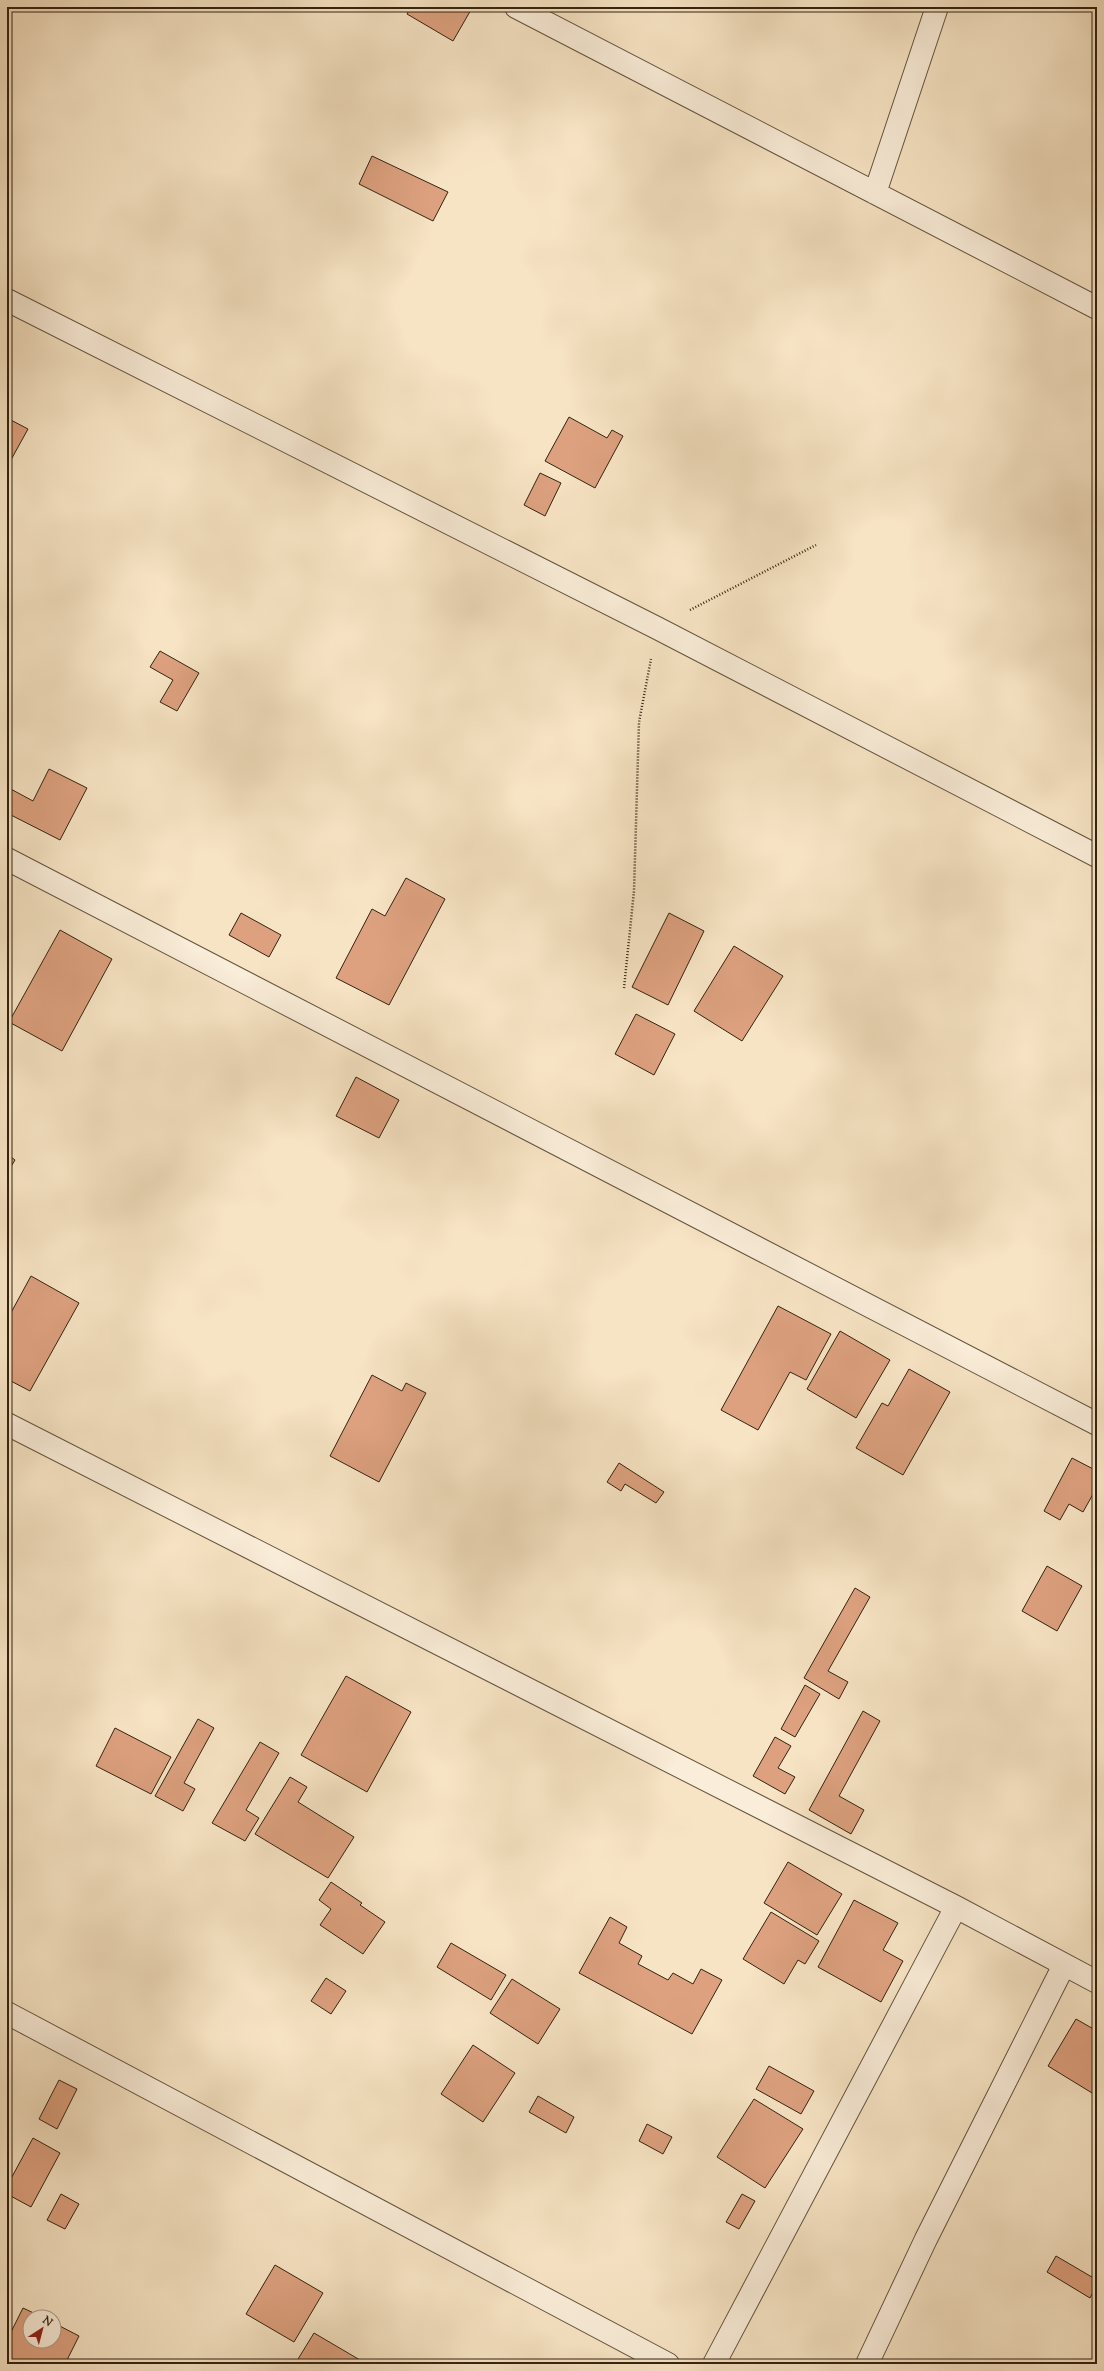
<svg xmlns="http://www.w3.org/2000/svg" width="1104" height="2371" viewBox="0 0 1104 2371" font-family="'Sorts Mill Goudy',serif">
	<style>
		.building { fill: #dda17f; stroke: #332310 }
		.lines { fill: none; stroke-linecap: round; stroke-linejoin: round }
		.minor-casing { stroke: #64533d; stroke-width: 24 }
		.path { stroke: #332310; stroke-width: 2.5; stroke-dasharray: 1 2; stroke-linecap: butt }
		.minor { stroke: #faedd9; stroke-width: 22 }
	</style>
	<rect width="100%" height="100%" fill="#f7e4c4"/>
	<filter id="stains"><feTurbulence type="fractalNoise" baseFrequency=".005" numOctaves="4"/><feColorMatrix values="0 0 0 0 .2 0 0 0 0 .09 0 0 0 0 .02 0 0 0 .5 -.17"/></filter>
	<radialGradient id="worn" r=".72"><stop offset=".6" stop-color="#630" stop-opacity="0"/><stop offset="1" stop-color="#630" stop-opacity=".3"/></radialGradient>
	<!-- building -->
	<path class="building" d="M411,7h59l2,1 -19,33 -46,-27z
		M372,156l76,36 -15,29 -74,-37z
		M569,417l38,21 5,-8 11,6 -28,52 -50,-27z
		M7,418l21,11 -21,38z
		M540,473l21,10 -16,33 -21,-11z
		M160,651l39,22 -22,38 -17,-9 13,-22 -23,-13z
		M49,769l38,19 -27,52 -53,-27v-26l26,14z
		M406,878l39,21 -56,106 -53,-27 36,-69 13,7z
		M241,913l40,22 -12,22 -40,-22z
		M669,913l35,18 -36,74 -36,-18z
		M60,930l52,29 -50,92 -53,-29z
		M734,946l49,30 -41,65 -48,-30z
		M636,1014l39,20 -21,41 -39,-21z
		M356,1077l43,23 -20,38 -43,-22z
		M7,1154l8,6 -8,13z
		M31,1276l48,27 -49,88 -23,-12v-59z
		M778,1306l53,28 -25,46 -16,-8 -32,58 -37,-20z
		M840,1331l50,29 -34,58 -49,-29z
		M909,1369l41,23 -47,83 -47,-27 26,-45 6,3z
		M372,1375l30,16 4,-8 20,10 -47,89 -49,-26z
		M1072,1458l25,13v16l-14,25 -14,-8 -9,16 -16,-9z
		M619,1463l45,29 -8,11 -31,-19 -4,7 -14,-9z
		M1047,1566l35,20 -25,45 -35,-20z
		M855,1588l15,9 -42,74 20,11 -9,17 -35,-21z
		M346,1676l65,36 -44,80 -66,-37z
		M805,1685l15,9 -25,43 -14,-8z
		M863,1711l17,10 -41,75 25,14 -13,24 -42,-24z
		M198,1719l16,9 -30,55 11,6 -12,22 -28,-15z
		M115,1728l56,29 -20,37 -55,-28z
		M775,1737l16,9 -13,22 17,9 -10,17 -32,-18z
		M260,1742l19,11 -33,57 13,8 -14,23 -33,-18z
		M290,1777l17,10 -9,15 56,35 -26,41 -73,-44z
		M788,1862l54,32 -25,41 -53,-32z
		M331,1882l31,21 -2,2 25,17 -22,32 -43,-29 11,-16 -12,-9z
		M854,1900l44,23 -15,27 20,11 -22,41 -63,-35z
		M771,1912l48,29 -14,23 -7,-4 -14,24 -41,-25z
		M610,1917l17,10 -8,16 23,13 -4,8 30,16 5,-7 20,11 8,-15 21,11 -30,54 -113,-61z
		M451,1943l55,32 -15,25 -54,-33z
		M326,1978l20,13 -15,23 -20,-13z
		M512,1979l48,30 -22,35 -48,-31z
		M1076,2019l21,12v65l-49,-30z
		M473,2045l42,28 -32,49 -42,-28z
		M769,2066l45,25 -13,23 -45,-25z
		M59,2080l18,9 -20,40 -18,-10z
		M538,2096l36,21 -8,16 -37,-21z
		M754,2099l49,30 -38,59 -48,-31z
		M647,2124l25,13 -9,17 -24,-13z
		M33,2138l27,15 -29,54 -24,-13v-8z
		M61,2194l18,10 -14,25 -18,-9z
		M742,2194l13,7 -16,28 -13,-7z
		M1056,2256l41,24v5l-7,13 -43,-26z
		M275,2265l48,28 -29,49 -48,-28z
		M23,2308l19,9h-12v24h24v-18l25,13 -14,28h-58v-24z
		M314,2333l46,27 -2,4h-63z"/>
	<g class="lines">
		<!-- minor casing -->
		<g class="minor-casing">
			<path id="minor" d="M516,7l581,301
				M875,193l62,-186
				M7,300l650,328 440,228
				M7,859l1090,565
				M7,1424l949,483 141,75
				M7,2013l661,351
				M714,2364l242,-457
				M867,2364l59,-125 138,-274"/>
		</g>
		<!-- path -->
		<path class="path" d="M690,610l126,-65
			M624,988l10,-97 5,-169 12,-63"/>
		<!-- minor -->
		<use href="#minor" class="minor"/>
	</g>
	<!-- margin -->
	<rect width="1104" height="2371" fill="none" stroke="#f7e4c4" stroke-width="24"/>
	<rect x="8" y="8" width="1088" height="2355" fill="none" stroke="#332310" stroke-width="2"/>
	<rect x="12" y="12" width="1080" height="2347" fill="none" stroke="#332310"/>
	<!-- north arrow -->
	<g transform="translate(42 2329) rotate(36)"><circle r="19" fill="#faedd9" stroke="#aa9c89"/>
	<path d="M0-3L7 15L0 10L-7 15Z" fill="#8f2418"/>
	<text y="-6" font-size="11" font-weight="bold" text-anchor="middle" fill="#332310">N</text>
	</g>
	<rect width="100%" height="100%" filter="url(#stains)"/>
	<rect width="100%" height="100%" fill="url(#worn)"/>
</svg>
